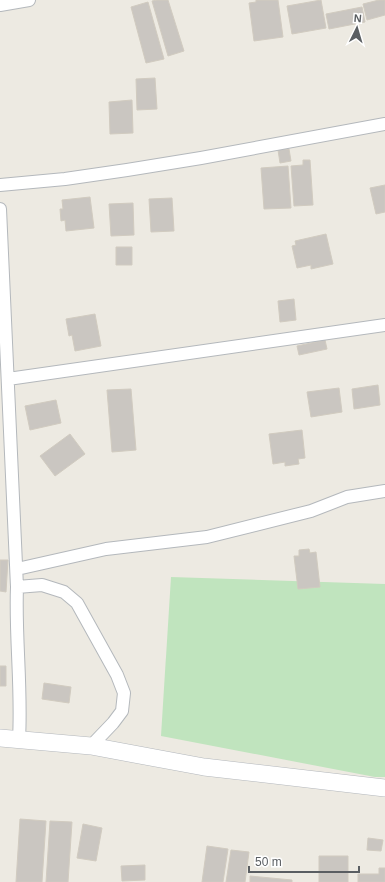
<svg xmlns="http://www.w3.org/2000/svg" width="385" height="882" viewBox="0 0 385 882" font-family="Helvetica,sans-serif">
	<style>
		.green { fill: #c0e4be }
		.building { fill: #cac6c1; stroke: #d1cbc0 }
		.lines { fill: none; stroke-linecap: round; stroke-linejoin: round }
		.minor-casing { stroke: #b4b8bc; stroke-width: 14 }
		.secondary-casing { stroke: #b3b7bc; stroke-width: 18 }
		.minor { stroke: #fff; stroke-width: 12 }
		.secondary { stroke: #fff; stroke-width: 17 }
	</style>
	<rect width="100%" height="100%" fill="#edeae2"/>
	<!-- green -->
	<path class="green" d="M171,577l214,7v193h-10l-214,-41z"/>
	<!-- building -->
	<path class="building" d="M157,0h11l16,51 -16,5 -16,-55z
		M256,0h22l5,37 -29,4 -5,-38 7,-1z
		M321,0l5,28 -34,6 -5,-28z
		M379,0h6v15l-18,5 -4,-16z
		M148,2l16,57 -18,4 -15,-56z
		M362,7l3,15 -36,7 -3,-15z
		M155,78l2,31 -20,1 -1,-31z
		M132,100l1,33 -23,1 -1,-32z
		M289,149l2,12 -11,2 -2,-13z
		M303,160h7l3,45 -19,1 -3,-40 12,-1z
		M288,166l3,42 -27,1 -3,-41z
		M385,185v27l-9,2 -6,-26z
		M90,197l4,31 -28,3 -1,-11 -4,1 -1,-12h3l-1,-9z
		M172,198l2,33 -23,1 -2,-33z
		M133,203l1,32 -23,1 -2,-32z
		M326,234l7,30 -22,5v-4l-14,3 -5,-22 4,-1 -1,-4z
		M116,247h16v18h-16z
		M294,299l2,21 -16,2 -2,-21z
		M95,314l6,32 -26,5 -3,-16 -3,1 -3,-17z
		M325,340l2,9 -28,6 -2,-9z
		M378,385l2,20 -26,4 -2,-20z
		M339,388l3,24 -31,5 -4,-25z
		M131,389l5,61 -24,2 -5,-62z
		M56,400l5,23 -31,7 -5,-24z
		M302,430l3,28 -7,1 1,5 -14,2v-4l-12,2 -4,-30z
		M70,434l15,20 -30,22 -15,-20z
		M309,549l1,4 6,-1 4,35 -22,2 -4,-33h5v-6z
		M0,560h8l-2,32 -6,-1z
		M0,666h6v20h-6z
		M44,683l27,4 -2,16 -27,-4z
		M20,819l26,2 -4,61h-26z
		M50,821l22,1 -4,60h-22z
		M83,824l19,4 -6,33 -19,-3z
		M368,838l15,2 -2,11 -14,-1z
		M207,846l21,3 -5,33h-21z
		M231,850l18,2 -4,30h-19z
		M319,856h29v26h-29z
		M145,865v15l-23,1 -1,-15z
		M379,868h6v14h-27v-8h21z
		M250,876l42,4v2h-42z"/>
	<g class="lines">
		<!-- minor casing -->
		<g class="minor-casing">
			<path id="minor" d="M0,5l29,-5
				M0,185l65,-6 62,-9 74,-12 184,-34
				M0,209l17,378c-2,50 5,101 2,152
				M8,379l377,-54
				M17,569l89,-20 101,-12 104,-26 36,-14 38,-6
				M17,587l25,-2 22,7 13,11 40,72 7,18 -2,18 -9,12 -22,23"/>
		</g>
		<!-- secondary casing -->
		<g class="secondary-casing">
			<path id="secondary" d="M0,738l91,8 113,21 181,21"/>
		</g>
		<!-- minor -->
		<use href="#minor" class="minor"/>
		<!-- secondary -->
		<use href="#secondary" class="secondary"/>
	</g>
	<!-- north arrow -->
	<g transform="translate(357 28) rotate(5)" stroke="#ffffff" stroke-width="3" paint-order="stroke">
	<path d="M0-3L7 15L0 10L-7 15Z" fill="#5a5e62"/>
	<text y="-6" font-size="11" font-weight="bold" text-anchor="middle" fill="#5a5e62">N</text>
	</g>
	<!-- scale -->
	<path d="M249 866v6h110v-6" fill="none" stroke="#5a5e62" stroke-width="2"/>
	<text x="255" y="866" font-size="12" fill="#5a5e62" stroke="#ffffff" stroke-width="3" paint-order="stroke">50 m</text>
</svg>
